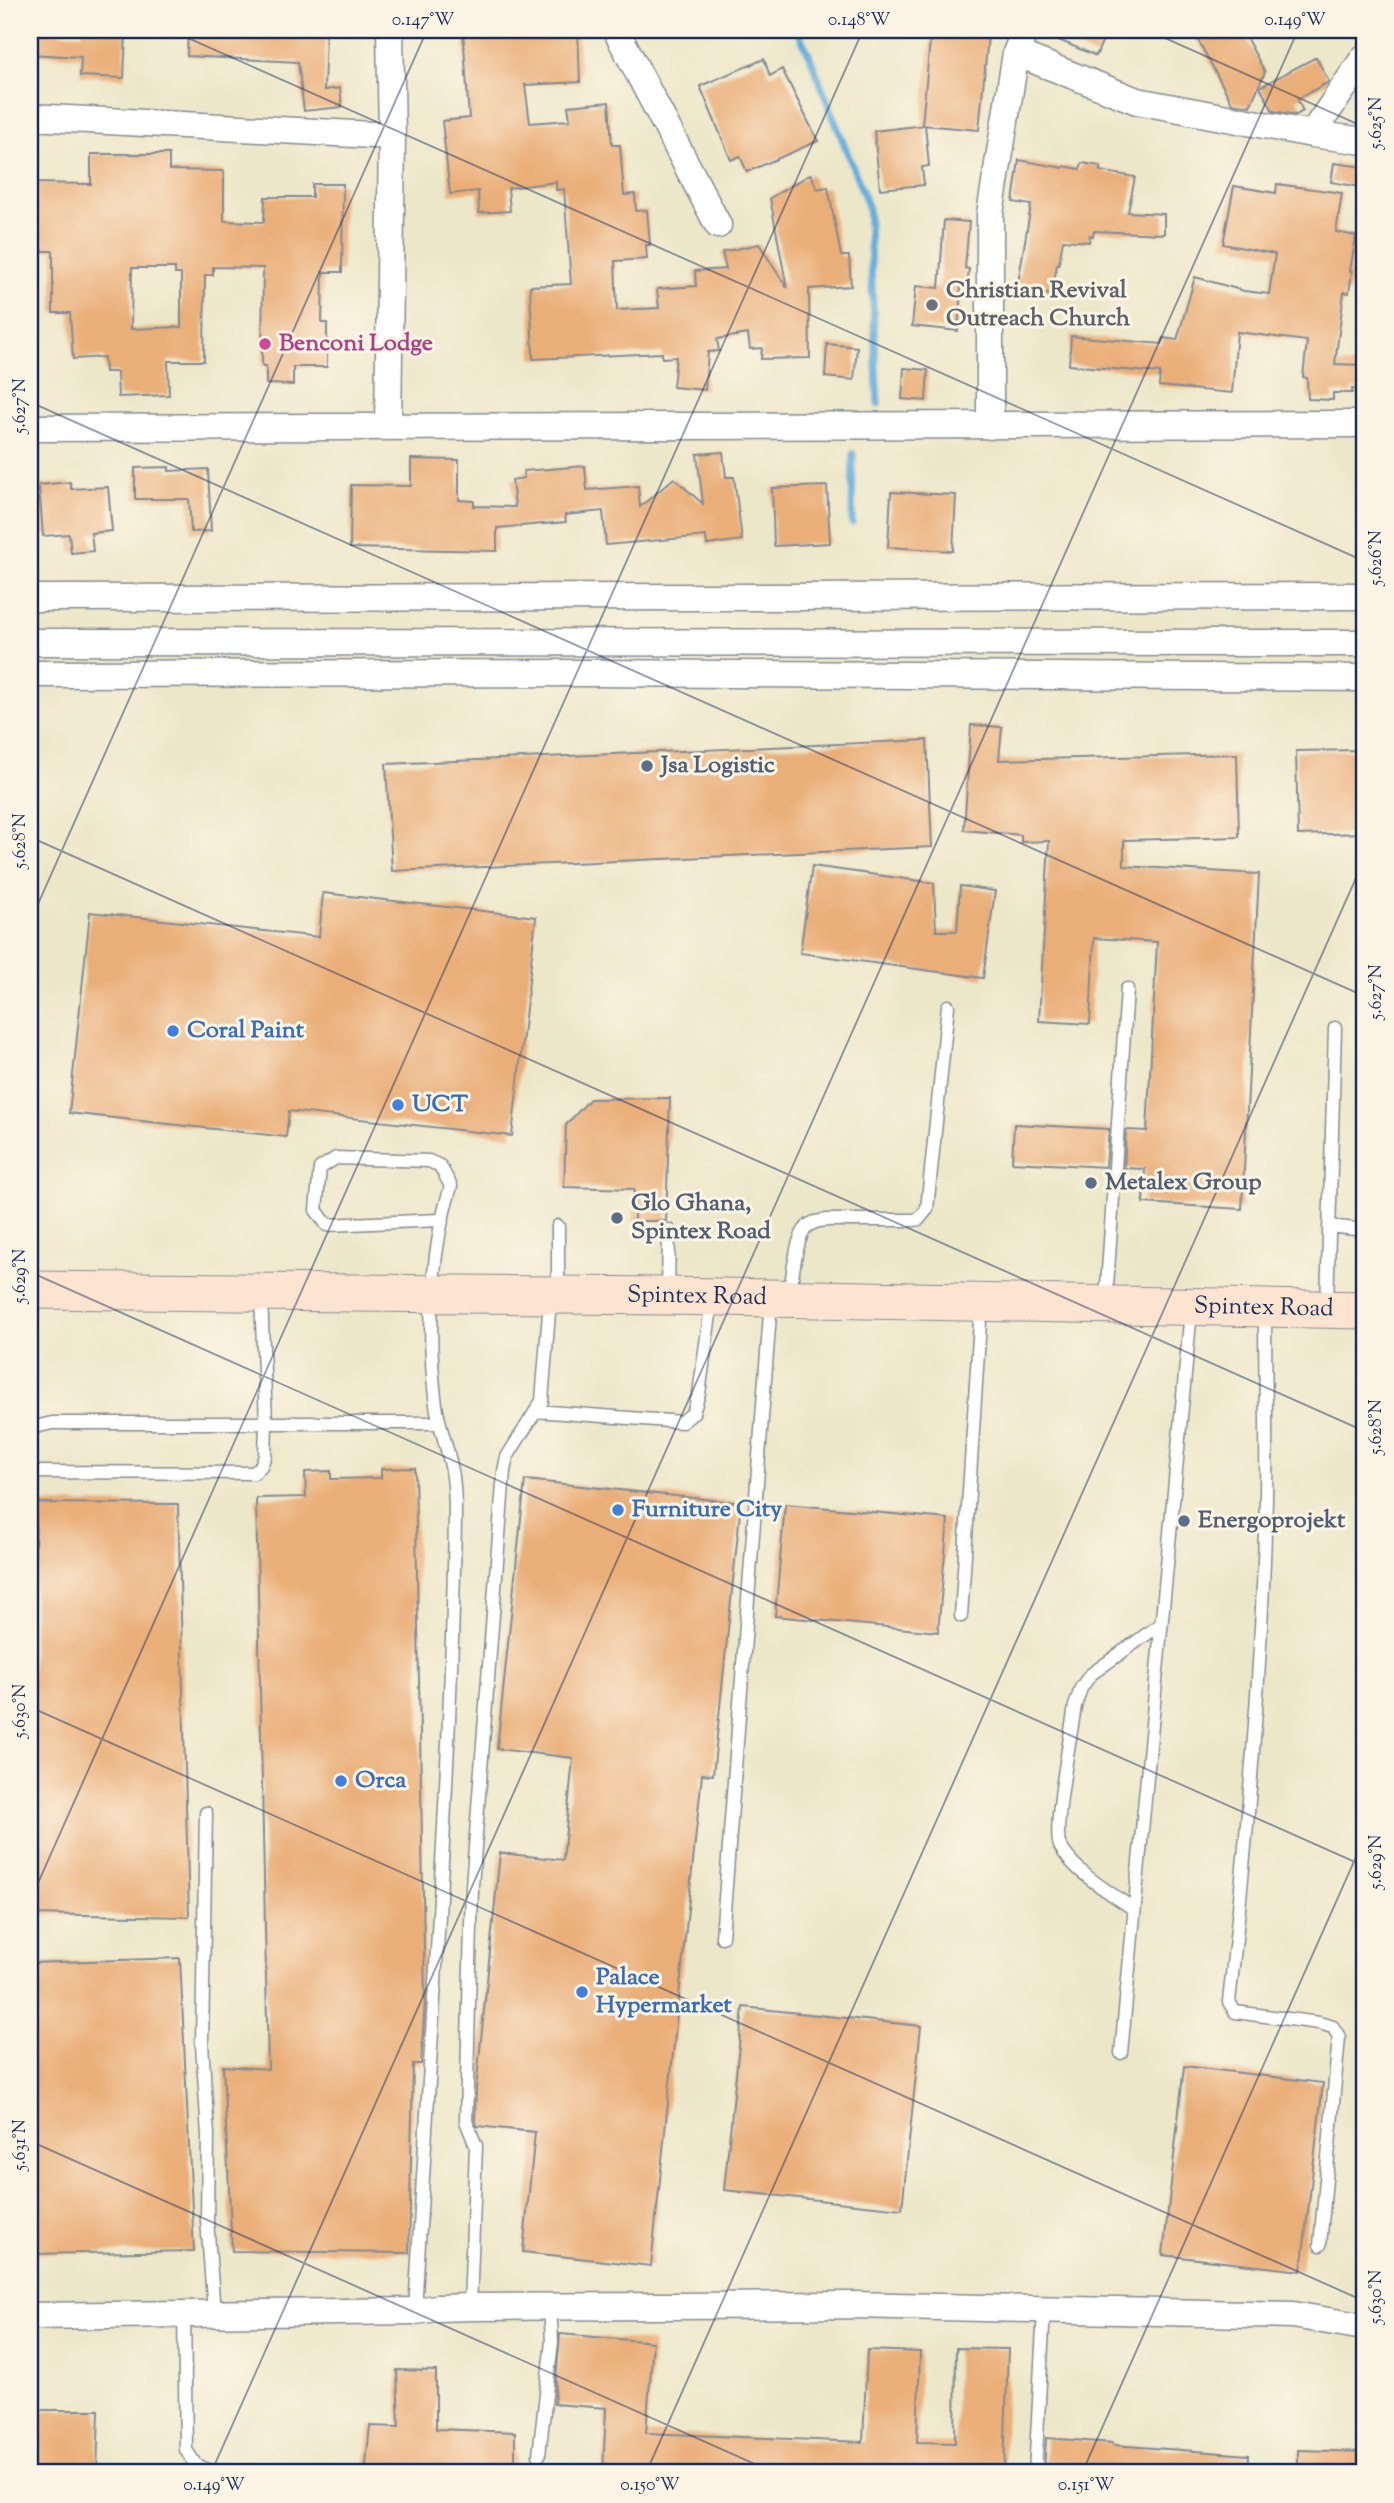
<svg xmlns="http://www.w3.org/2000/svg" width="1394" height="2503" viewBox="0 0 1394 2503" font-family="'Sorts Mill Goudy',serif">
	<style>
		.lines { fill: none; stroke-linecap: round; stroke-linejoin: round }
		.stream { stroke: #63addb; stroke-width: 7 }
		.building { fill: #eaae78; fill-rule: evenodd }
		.service-casing { stroke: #848b94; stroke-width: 15 }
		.minor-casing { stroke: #848b94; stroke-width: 29 }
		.secondary-casing { stroke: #848b94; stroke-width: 39 }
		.service { stroke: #fff; stroke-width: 12 }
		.minor { stroke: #fff; stroke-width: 26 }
		.secondary { stroke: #fde4d0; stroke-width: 37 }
		.ticks { fill: none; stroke: #1b2f5e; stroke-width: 2; stroke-opacity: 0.45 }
		.worship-dot { fill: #6b7280; stroke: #fcf5e5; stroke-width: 2.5 }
		.hotel-dot { fill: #d1479c; stroke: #fcf5e5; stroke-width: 2.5 }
		.service-dot { fill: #5c6f8a; stroke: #fcf5e5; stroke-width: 2.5 }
		.shop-dot { fill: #3f7fe0; stroke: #fcf5e5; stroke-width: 2.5 }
		.labels { text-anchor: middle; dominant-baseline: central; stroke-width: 6; stroke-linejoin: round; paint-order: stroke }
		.worship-label { font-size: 24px; font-weight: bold; fill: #5b616d; stroke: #fcf5e5; text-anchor: start }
		.hotel-label { font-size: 24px; font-weight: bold; fill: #b23c85; stroke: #fcf5e5; text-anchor: start }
		.service-label { font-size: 24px; font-weight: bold; fill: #4e5e75; stroke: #fcf5e5; text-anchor: start }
		.shop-label { font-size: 24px; font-weight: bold; fill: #366cbe; stroke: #fcf5e5; text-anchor: start }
		.street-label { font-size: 24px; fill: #1b2f5e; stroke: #fcf5e5 }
		.neatline { fill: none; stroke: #1b2f5e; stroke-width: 2.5 }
		.ticks-label { font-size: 18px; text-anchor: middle; fill: #1b2f5e }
	</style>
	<rect width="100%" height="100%" fill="#fcf5e5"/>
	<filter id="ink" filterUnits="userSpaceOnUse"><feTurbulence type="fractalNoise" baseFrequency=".0143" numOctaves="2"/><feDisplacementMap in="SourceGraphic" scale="14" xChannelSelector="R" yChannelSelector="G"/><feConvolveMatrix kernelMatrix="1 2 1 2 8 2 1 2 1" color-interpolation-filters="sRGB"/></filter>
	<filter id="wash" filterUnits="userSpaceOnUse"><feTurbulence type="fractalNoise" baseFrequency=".00686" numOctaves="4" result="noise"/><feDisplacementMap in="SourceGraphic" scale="28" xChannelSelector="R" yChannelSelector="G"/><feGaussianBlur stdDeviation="1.57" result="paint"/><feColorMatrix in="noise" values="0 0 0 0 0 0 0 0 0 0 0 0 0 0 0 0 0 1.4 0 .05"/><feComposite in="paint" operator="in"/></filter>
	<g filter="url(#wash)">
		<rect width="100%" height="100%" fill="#ede7c9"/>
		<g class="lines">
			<!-- stream -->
			<path class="stream" d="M797,30l12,24 59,152 10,198
				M852,523l1,-69"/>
		</g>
		<g id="blocks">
			<!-- building -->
			<path class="building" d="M82,30l44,1 -2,47 -44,-2 1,-19 -51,-3v-23l52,3z
				M188,30h138l-2,60 16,-2 2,19 -38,4 -6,-49 -111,-6z
				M463,30h115l2,52 -55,3 5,38 40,-3 -2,-14 41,-4 3,43h8l4,50 11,-1 1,17 11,-1 3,35h-4l1,14 -32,2 2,49 42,-2 -2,-19 39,-3 -1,-15 31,-2 -4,-17 37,-8 28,44 -17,-90 41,-24 6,15 11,-2 13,69h8l2,30 -42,3 1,69 -49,1 1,-11 -12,1 -2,-15 -31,5 2,12 -11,1 -3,38 -32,-3 3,-30 -14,1v-5l-129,6 -3,-73 41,-2 -7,-95 -8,1v-8l-48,6 2,23 -31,2 -1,-22 -28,3 -8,-73 27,-3z
				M931,30l57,6 -9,94 -57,-5z
				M1040,30h67l-11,26 -56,-24z
				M1203,30h39l23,42 -15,34 -18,-3 -34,-63z
				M1316,57l13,25 -32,17 6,12 -7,4 -23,-4 -13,-24z
				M764,59l6,17 12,-7 36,72 -71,31 -7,-16 -9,4 -31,-74z
				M925,125l4,41 -7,1 2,18 -44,4 -6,-58z
				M91,154h78v16l55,1v50l40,1 1,-25h47v-13h31l-1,88h-19l-1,51h5v44h-34v18l-27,-1v-18h-4l1,-98 -50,-1v8h-8l-1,86h-36l1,34 -51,2 -1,-25h-12l-1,-15 -31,2 -3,-46h-17v-62h-23v-68l61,1zM132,268h43v6h6v53l-50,2z
				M1019,160l44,8 1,-2 16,3 2,-6 18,3v5l35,6 -7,35 36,2v20l-70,-3 -1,5 -3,-1 -1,7 -26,-2 -4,24h-2l-5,31 -35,-6 14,-84 -18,-3z
				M1334,163l30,4 -3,20 -30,-5z
				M1277,184l65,9 -6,39 20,4 -6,35h2l-3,22 -5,-1 -9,72 29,1v25l-12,-1v4h-19v7l-25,-1 -1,-21 -4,-1 4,-36 -70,-9 -5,61 -73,-7 1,-13 -91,-8 2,-29 91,8 1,-6 14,2 18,-63 49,14 25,3 6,-40 -52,-10 11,-58 42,7z
				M944,220l25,2 -4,46 4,1 -2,19 -6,-1 -3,44 -46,-5 4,-40 23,2z
				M827,344l30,3 -3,33 -29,-3z
				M904,368l24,2 -2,31 -24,-2z
				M723,452l3,25h8l8,63 -35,5 -1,-9 -100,9 -3,-34 -38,4 1,7 -69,6v23l-147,-3 1,-63 60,1v-27l48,1v40l15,1v5l41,1 -3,-27 12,-2v-7l61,-5 2,24 51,-4 2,21 34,-29 29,26 -6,-50z
				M169,467v4l39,-2 3,62 -20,1 -2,-33h-54v-31z
				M70,482l1,7 37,-2 4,44 -21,2 2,18 -22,2 -2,-19 -26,2 -4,-51z
				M827,486l3,57 -56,3 -2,-58z
				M891,492l65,3 -3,56 -65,-4z
				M971,725l31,2 -3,33 238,-6 2,83 -115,3v26l135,8 -17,335 -99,-6 2,-34 -21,-1 2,-38 21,1 10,-189 -63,-4 -4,86 -51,-3 10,-180 -28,1v-7l-57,-5z
				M927,740l5,107 -540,24 -6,-107z
				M1364,750v83l-66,2 -2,-84z
				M812,866l122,17 2,48h21l3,-45 35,5 -12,87 -183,-25z
				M323,893l213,24 -24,219 -223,-25 -3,26 -217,-24 21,-201 229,25z
				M670,1098l-4,123h-32v-32l-70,-2 2,-62 24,-26z
				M1014,1124l95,5 -3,38 -94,-5z
				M415,1468l10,531 -4,65h-8l-4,189 -177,-2 -9,-185 45,3 -12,-571 50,-1 -1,-25 26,-1v8l50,-1v-9z
				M525,1480l216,23 -28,272 -11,-1 -51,492 -128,-14 12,-120 -58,-6 -2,-7 1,-30 24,-236 63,7 10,-102 -76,-9z
				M36,1503l142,1 11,413 -159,-3v-147z
				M785,1504l163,15 -10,113 -163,-16z
				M180,1958l14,293 -164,3v-291z
				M743,2007l178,19 -19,183 -178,-19z
				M1184,2066l139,17 -22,188 -138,-16z
				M560,2334l93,8 -7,91 217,9 4,-92 53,2 -3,90 38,1 1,-95 52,1 -4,124h-401l3,-65 -52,-4z
				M397,2370l39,1v58l79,3v41h-150l5,-47 29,1z
				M30,2410h69l-2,63h-67z
				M1046,2438l67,5v2l136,10 -1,18h-204z
				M1298,2450l66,2v21h-66z"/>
		</g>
	</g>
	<g filter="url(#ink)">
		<use href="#blocks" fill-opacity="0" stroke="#848b94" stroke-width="2"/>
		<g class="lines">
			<!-- service casing -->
			<g class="service-casing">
				<path id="service" d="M558,1226v67
					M1329,1226l35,4
					M668,1292l1,-62
					M789,1295c4,-17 6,-55 17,-67 6,-7 14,-7 21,-8h87l5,-1 8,-10 21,-203
					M1106,1301l21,-312
					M1327,1305l8,-277
					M1265,1312c0,62 2,124 1,186 -4,169 -18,337 -37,504l6,10 84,11 14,4 6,10 -19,208
					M536,1411l146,11 11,-9 6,-19 13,-94
					M30,1431l1,-3 21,-5h388
					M30,1472l224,1 7,-7 4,-10 1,-33 -5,-127
					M961,1616l20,-310
					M206,1813l-4,230 6,92 -1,85 7,93
					M1134,1909c-25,-17 -59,-36 -74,-63 -8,-15 12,-117 15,-140l6,-18 9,-13 71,-51
					M722,1937l49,-636
					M1121,2053l70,-742
					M470,2307l6,-161 -10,-25 6,-235 32,-415 3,-14 35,-56 8,-101
					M415,2311c15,-264 36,-529 40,-794 0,-17 0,-35 -4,-51 -4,-20 -12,-40 -15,-61 -9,-69 -6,-153 15,-219l-11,-20 -11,-5 -93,-3 -16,10 -4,42 11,15 113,-5
					M184,2313l2,137 9,14 18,9
					M539,2455l13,-114 -2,-34
					M1035,2473l9,-163"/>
			</g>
			<!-- minor casing -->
			<g class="minor-casing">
				<path id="minor" d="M616,30l102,195
					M1016,53l121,48 175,33 52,7
					M30,117l362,19
					M1312,134l52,-76
					M388,426l4,-290 -2,-106
					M990,426v-212l26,-161 9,-23
					M30,428l1334,-4
					M30,598l1334,-2
					M30,642l1334,1
					M30,674l560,-1 774,5
					M30,2316l385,-5 22,-3 33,-1 383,-2 440,10 71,12"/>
			</g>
			<!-- secondary casing -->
			<g class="secondary-casing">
				<g id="secondary">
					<path id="s1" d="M30,1290l638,6 696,14"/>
				</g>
			</g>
			<!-- service -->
			<use href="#service" class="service"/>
			<!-- minor -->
			<use href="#minor" class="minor"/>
			<!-- secondary -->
			<use href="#secondary" class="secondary"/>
		</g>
	</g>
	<!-- ticks -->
	<path class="ticks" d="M170,30l1194,531M1147,30l217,97M30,402l1334,594M30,837l1334,594M30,922l397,-892M30,1272l1334,594M30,1707l1334,594M30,1901l833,-1871M30,2141l745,332M211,2473l1087,-2443M646,2473l718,-1613M1082,2473l282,-634"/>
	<!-- markers -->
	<circle class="worship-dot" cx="932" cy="305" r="7"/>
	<circle class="hotel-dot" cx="265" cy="344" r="7"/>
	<g class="service-dot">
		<circle cx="647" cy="766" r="7"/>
		<circle cx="1091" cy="1183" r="7"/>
		<circle cx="617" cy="1218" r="7"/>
		<circle cx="1184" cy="1521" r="7"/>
	</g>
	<g class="shop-dot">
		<circle cx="173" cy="1031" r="7"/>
		<circle cx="398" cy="1105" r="7"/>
		<circle cx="618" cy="1510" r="7"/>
		<circle cx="341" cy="1781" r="7"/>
		<circle cx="582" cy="1992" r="7"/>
	</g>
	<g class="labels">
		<!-- worship labels -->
		<g class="worship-label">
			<text x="946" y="291">Christian Revival<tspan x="946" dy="28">Outreach Church</tspan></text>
		</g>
		<!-- hotel labels -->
		<g class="hotel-label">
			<text x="279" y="344">Benconi Lodge</text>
		</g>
		<!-- service labels -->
		<g class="service-label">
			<text x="661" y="766">Jsa Logistic</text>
			<text x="1105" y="1183">Metalex Group</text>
			<text x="631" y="1204">Glo Ghana,<tspan x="631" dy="28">Spintex Road</tspan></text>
			<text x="1198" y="1521">Energoprojekt</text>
		</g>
		<!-- shop labels -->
		<g class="shop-label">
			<text x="187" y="1031">Coral Paint</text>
			<text x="412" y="1105">UCT</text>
			<text x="632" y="1510">Furniture City</text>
			<text x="355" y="1781">Orca</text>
			<text x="596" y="1978">Palace<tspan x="596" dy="28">Hypermarket</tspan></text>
		</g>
		<!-- street labels -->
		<g class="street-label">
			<text stroke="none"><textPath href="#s1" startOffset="667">Spintex Road</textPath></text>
			<text stroke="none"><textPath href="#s1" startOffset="1234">Spintex Road</textPath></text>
		</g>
	</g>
	<!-- margin -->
	<rect width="1394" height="2503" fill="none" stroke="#fcf5e5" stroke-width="77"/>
	<rect x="38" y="38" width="1318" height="2426" class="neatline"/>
	<g class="ticks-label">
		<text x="423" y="25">0.147°W</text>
		<text x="859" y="25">0.148°W</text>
		<text x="1295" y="25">0.149°W</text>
		<text transform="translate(1375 123) rotate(-90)" y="6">5.625°N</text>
		<text transform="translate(19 406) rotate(-90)" y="6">5.627°N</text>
		<text transform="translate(1375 558) rotate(-90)" y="6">5.626°N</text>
		<text transform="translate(19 841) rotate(-90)" y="6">5.628°N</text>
		<text transform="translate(1375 992) rotate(-90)" y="6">5.627°N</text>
		<text transform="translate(19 1276) rotate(-90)" y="6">5.629°N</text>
		<text transform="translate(1375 1427) rotate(-90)" y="6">5.628°N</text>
		<text transform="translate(19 1711) rotate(-90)" y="6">5.630°N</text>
		<text transform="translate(1375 1862) rotate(-90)" y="6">5.629°N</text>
		<text transform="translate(19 2145) rotate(-90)" y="6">5.631°N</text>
		<text transform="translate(1375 2297) rotate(-90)" y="6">5.630°N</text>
		<text x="214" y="2490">0.149°W</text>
		<text x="650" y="2490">0.150°W</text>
		<text x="1086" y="2490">0.151°W</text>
	</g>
</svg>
